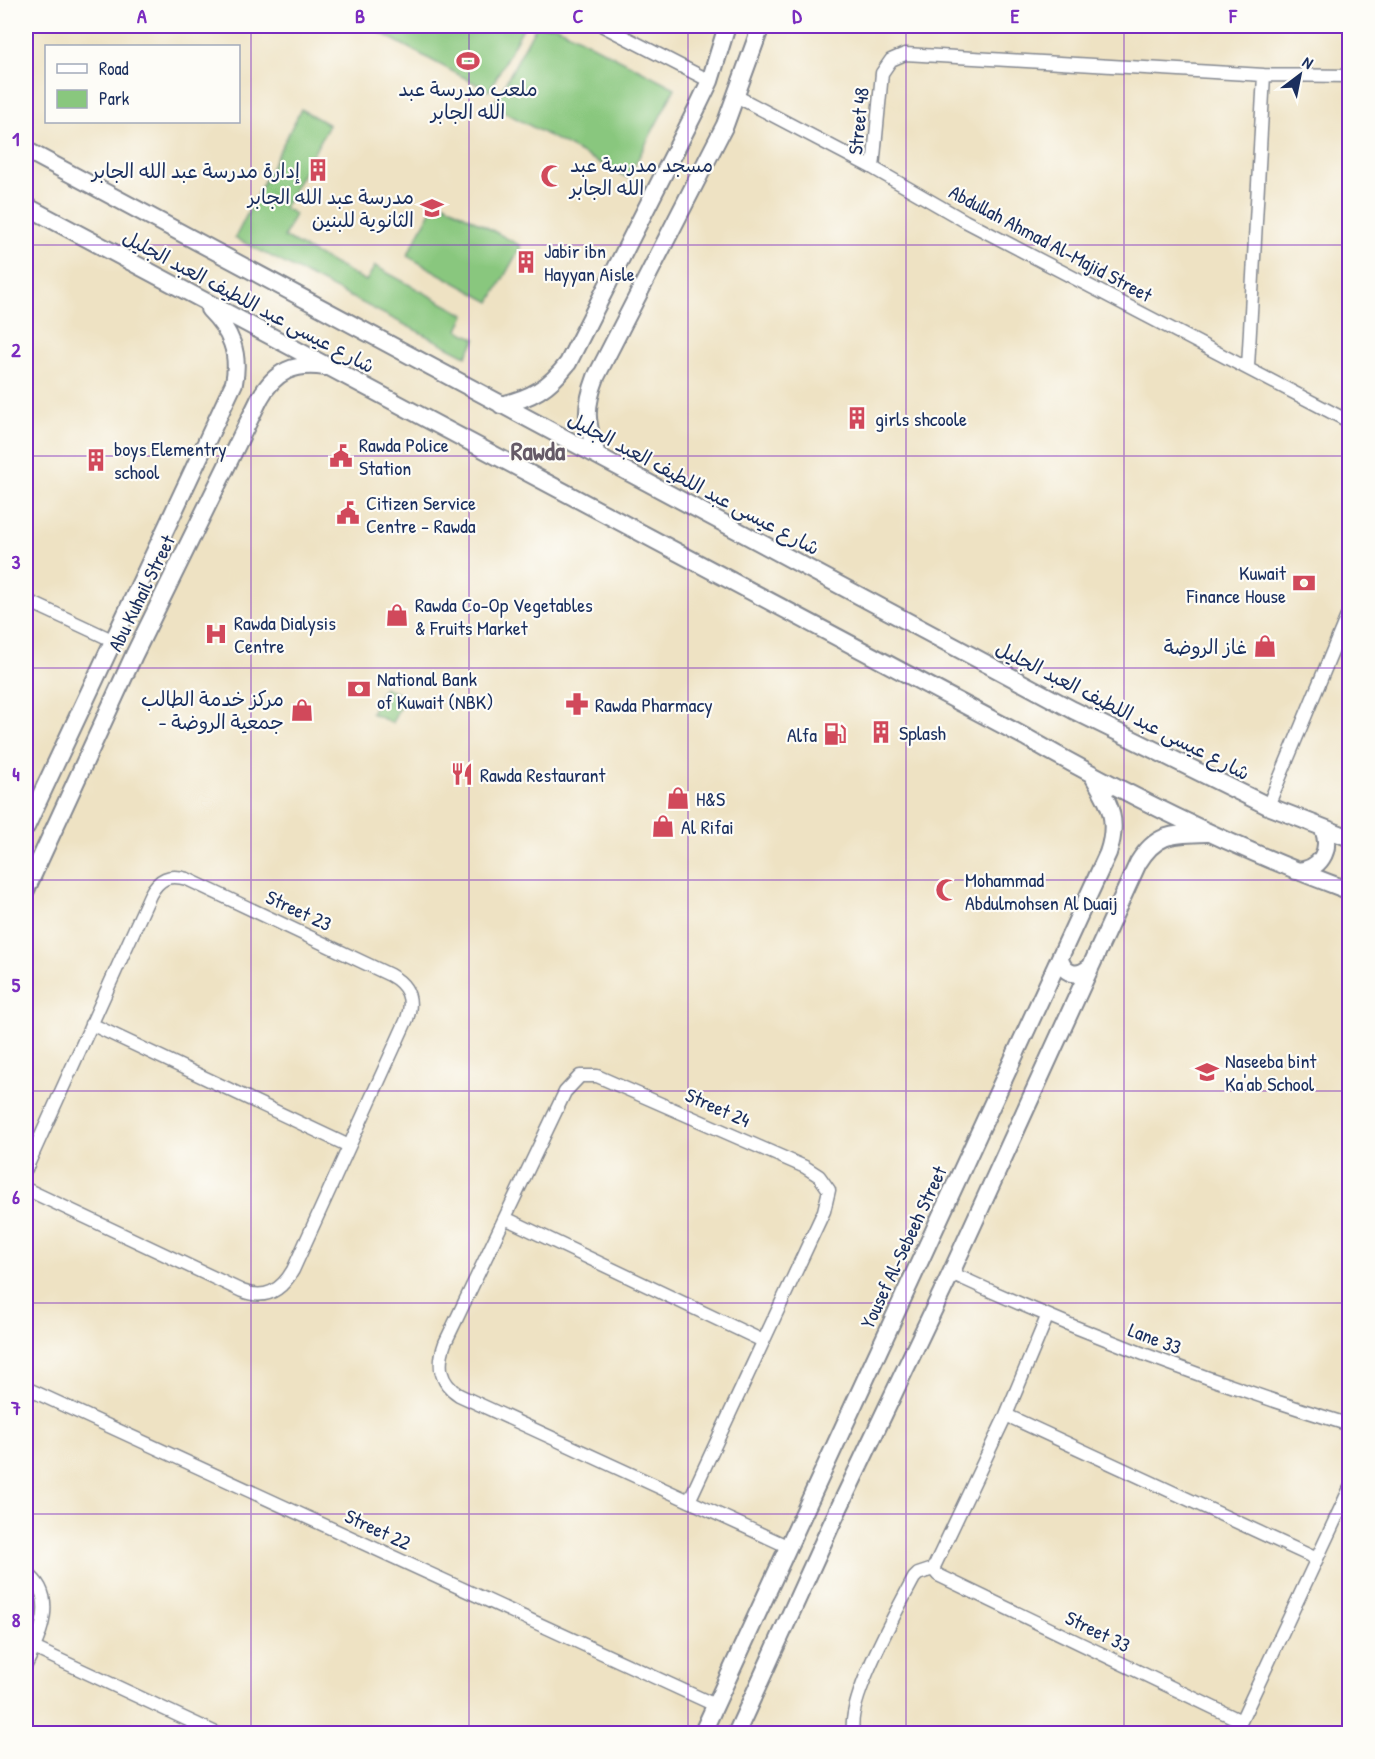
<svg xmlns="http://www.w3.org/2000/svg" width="1375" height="1759" viewBox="0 0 1375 1759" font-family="'Patrick Hand','Playpen Sans Arabic',sans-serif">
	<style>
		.green { fill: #89c77e; stroke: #527b6e; stroke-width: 1.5 }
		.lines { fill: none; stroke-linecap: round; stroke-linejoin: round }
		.street-casing { stroke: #848890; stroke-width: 15 }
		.secondary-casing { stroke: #848890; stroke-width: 20 }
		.street { stroke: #fff; stroke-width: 12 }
		.secondary { stroke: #fff; stroke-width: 16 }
		.grid { fill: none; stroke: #7b2cbf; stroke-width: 1.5; stroke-opacity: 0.55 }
		.labels { text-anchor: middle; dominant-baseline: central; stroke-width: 4.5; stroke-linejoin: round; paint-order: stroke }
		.poi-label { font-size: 20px; fill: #1b2f5e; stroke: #fdfcf7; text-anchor: start }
		.street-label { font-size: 20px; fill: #1b2f5e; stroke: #fdfcf7 }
		.district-label { font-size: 26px; font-weight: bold; fill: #655a67; stroke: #fdfcf7 }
		.neatline { fill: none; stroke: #7b2cbf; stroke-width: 2 }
		.grid-label { font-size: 20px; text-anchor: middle; font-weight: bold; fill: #7b2cbf }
	</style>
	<rect width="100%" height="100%" fill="#fdfcf7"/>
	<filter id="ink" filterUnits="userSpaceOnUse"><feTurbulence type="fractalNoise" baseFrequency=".0167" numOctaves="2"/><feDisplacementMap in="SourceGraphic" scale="12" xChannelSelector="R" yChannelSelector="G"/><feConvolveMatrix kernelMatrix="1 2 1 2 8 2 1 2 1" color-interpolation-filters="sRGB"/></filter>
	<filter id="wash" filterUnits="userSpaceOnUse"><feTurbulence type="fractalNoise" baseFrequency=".008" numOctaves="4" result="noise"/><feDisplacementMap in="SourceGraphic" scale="24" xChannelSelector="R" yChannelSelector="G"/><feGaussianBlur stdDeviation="1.35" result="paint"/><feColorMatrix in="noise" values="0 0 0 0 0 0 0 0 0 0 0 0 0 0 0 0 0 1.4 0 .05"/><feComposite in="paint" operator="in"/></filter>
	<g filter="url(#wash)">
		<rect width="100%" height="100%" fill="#eee2c3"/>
		<!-- green -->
		<path class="green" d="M377,26h147l-35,65 -114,-61z
			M536,26h20l119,62 -47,90 -135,-72z
			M301,109l28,16 -45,83 11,6 -11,23 82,44 9,-15 90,49 -7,15 18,9 -10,17 -231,-118z
			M437,200l84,46 -31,56 -83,-46z
			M384,687l21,10 -13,26 -21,-10z"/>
	</g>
	<g filter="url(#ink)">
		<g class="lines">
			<!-- street casing -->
			<g class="street-casing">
				<path id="street" d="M603,26l107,55
					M736,96l137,72 92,53 385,201
					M873,168l9,-95 9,-13 14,-6 359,21 86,1
					M1248,367l16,-292
					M26,600l86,40
					M1268,806l82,-197
					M91,1024l258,122
					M26,1169l124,-274c9,-17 19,-21 37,-16l203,96c18,10 24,24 17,44l-114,251c-12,21 -28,30 -51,21l-216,-102
					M505,1218l258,123
					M951,1273c130,60 262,110 399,152
					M26,1388l689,317
					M1006,1415l311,144
					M689,1501l135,-290 5,-21 -10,-14 -14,-9 -208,-91h-17l-15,16 -120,251c-8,22 -6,39 14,52l330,152
					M933,1569l5,6 303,146 109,-233
					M933,1569l73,-154 41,-98
					M26,1573c33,22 14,64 0,92
					M34,1648l184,86
					M854,1734c-11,-27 45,-128 60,-156l4,-4 15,-5"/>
			</g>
			<!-- secondary casing -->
			<g class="secondary-casing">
				<path id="secondary" d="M26,150l1047,560 195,96 82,32
					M26,206l1001,532c103,59 211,112 323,153
					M501,405c30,-7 48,-17 67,-42l129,-255 13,-27 17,-55
					M597,455c-11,-33 -13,-46 -1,-78l129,-252 36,-99
					M26,827l208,-444c6,-30 -3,-52 -25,-74
					M1296,871c24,-1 36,-20 27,-42
					M26,890l108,-235 126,-257c15,-27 35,-36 65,-31
					M1060,959c4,15 17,19 29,9
					M702,1734l406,-881c11,-33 2,-49 -15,-77
					M736,1734l95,-209 120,-252 187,-410c19,-31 36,-29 69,-30"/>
			</g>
			<!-- street -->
			<use href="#street" class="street"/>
			<!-- secondary -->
			<use href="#secondary" class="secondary"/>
		</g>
	</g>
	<!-- grid -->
	<path class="grid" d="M251,26v1708M469,26v1708M688,26v1708M906,26v1708M1124,26v1708M26,245h1324M26,456h1324M26,668h1324M26,880h1324M26,1091h1324M26,1303h1324M26,1514h1324"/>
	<!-- icons -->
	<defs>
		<g id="stadium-bare" transform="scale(1.8)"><path d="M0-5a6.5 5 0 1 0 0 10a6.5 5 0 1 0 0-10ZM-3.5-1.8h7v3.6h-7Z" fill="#d1495b" stroke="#fdfcf7" stroke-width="2.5" paint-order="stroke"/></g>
		<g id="building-bare" transform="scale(1.8)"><path d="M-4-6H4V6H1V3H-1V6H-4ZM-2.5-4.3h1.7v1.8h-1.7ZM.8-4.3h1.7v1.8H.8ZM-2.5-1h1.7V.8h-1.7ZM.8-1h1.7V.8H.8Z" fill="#d1495b" stroke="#fdfcf7" stroke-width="2.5" paint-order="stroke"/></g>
		<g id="mosque-bare" transform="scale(1.8)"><path d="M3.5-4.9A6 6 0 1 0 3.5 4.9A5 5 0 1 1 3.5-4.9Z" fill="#d1495b" stroke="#fdfcf7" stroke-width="2.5" paint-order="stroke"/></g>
		<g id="school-bare" transform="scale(1.8)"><path d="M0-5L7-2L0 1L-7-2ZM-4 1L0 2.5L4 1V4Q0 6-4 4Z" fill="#d1495b" stroke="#fdfcf7" stroke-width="2.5" paint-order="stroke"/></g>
		<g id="civic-bare" transform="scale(1.8)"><path d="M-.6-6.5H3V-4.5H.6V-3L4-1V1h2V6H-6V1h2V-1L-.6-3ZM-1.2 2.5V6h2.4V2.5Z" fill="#d1495b" stroke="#fdfcf7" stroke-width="2.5" paint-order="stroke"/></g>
		<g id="bank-bare" transform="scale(1.8)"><path d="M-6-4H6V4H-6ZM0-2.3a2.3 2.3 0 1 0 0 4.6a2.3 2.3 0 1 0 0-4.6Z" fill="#d1495b" stroke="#fdfcf7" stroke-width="2.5" paint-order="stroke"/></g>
		<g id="shop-bare" transform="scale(1.8)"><path d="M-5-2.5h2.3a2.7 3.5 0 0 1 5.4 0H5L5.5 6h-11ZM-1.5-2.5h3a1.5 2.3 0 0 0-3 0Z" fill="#d1495b" stroke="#fdfcf7" stroke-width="2.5" paint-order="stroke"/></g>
		<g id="hospital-bare" transform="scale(1.8)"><path d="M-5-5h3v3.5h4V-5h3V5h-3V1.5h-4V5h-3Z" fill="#d1495b" stroke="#fdfcf7" stroke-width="2.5" paint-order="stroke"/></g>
		<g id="pharmacy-bare" transform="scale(1.8)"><path d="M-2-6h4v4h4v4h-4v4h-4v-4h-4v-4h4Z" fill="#d1495b" stroke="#fdfcf7" stroke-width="2.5" paint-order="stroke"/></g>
		<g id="fuel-bare" transform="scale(1.8)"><path d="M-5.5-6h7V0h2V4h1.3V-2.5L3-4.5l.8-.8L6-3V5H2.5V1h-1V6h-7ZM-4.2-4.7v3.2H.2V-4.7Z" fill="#d1495b" stroke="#fdfcf7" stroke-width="2.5" paint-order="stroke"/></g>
		<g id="restaurant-bare" transform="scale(1.8)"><path d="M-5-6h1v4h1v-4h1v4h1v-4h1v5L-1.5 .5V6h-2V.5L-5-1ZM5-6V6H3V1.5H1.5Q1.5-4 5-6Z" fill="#d1495b" stroke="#fdfcf7" stroke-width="2.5" paint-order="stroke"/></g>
	</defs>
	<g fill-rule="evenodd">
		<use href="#stadium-bare" x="468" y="61"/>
		<use href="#building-bare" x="318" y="170"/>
		<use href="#mosque-bare" x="552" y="176"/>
		<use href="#school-bare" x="432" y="208"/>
		<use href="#building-bare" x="526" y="262"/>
		<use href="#building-bare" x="857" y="418"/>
		<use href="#civic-bare" x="341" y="456"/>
		<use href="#building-bare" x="96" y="460"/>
		<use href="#civic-bare" x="348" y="513"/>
		<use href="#bank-bare" x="1304" y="583"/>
		<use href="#shop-bare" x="397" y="615"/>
		<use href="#hospital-bare" x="216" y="634"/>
		<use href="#shop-bare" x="1265" y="646"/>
		<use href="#bank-bare" x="359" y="689"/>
		<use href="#pharmacy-bare" x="577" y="704"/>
		<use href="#shop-bare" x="302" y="710"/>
		<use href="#building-bare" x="881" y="732"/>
		<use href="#fuel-bare" x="835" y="734"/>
		<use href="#restaurant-bare" x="462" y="774"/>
		<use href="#shop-bare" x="678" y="798"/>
		<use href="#shop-bare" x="663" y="826"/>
		<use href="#mosque-bare" x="947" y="890"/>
		<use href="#school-bare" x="1207" y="1072"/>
	</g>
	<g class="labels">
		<!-- poi labels -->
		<g class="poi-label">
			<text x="468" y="88" text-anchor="middle">ملعب مدرسة عبد<tspan x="468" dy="23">الله الجابر</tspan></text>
			<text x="570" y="164">مسجد مدرسة عبد<tspan x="570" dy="23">الله الجابر</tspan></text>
			<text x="300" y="170" text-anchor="end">إدارة مدرسة عبد الله الجابر</text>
			<text x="414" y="196" text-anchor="end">مدرسة عبد الله الجابر<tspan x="414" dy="23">الثانوية للبنين</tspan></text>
			<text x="544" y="250">Jabir ibn<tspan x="544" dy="23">Hayyan Aisle</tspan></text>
			<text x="875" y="418">girls shcoole</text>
			<text x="359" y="444">Rawda Police<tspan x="359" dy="23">Station</tspan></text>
			<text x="114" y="448">boys Elementry<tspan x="114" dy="23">school</tspan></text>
			<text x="366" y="502">Citizen Service<tspan x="366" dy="23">Centre - Rawda</tspan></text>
			<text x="1286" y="572" text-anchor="end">Kuwait<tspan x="1286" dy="23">Finance House</tspan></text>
			<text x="415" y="604">Rawda Co-Op Vegetables<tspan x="415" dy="23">&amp; Fruits Market</tspan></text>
			<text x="234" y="622">Rawda Dialysis<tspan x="234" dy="23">Centre</tspan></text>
			<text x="1247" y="646" text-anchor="end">غاز الروضة</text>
			<text x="377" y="678">National Bank<tspan x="377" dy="23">of Kuwait (NBK)</tspan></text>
			<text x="284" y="698" text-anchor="end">مركز خدمة الطالب<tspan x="284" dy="23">- جمعية الروضة</tspan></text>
			<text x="595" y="704">Rawda Pharmacy</text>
			<text x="899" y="732">Splash</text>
			<text x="817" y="734" text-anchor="end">Alfa</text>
			<text x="480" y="774">Rawda Restaurant</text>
			<text x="696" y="798">H&amp;S</text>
			<text x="681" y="826">Al Rifai</text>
			<text x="965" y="879">Mohammad<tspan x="965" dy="23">Abdulmohsen Al Duaij</tspan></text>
			<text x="1225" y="1060">Naseeba bint<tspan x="1225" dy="23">Ka'ab School</tspan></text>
		</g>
		<!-- street labels -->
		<g class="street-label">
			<text transform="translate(858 121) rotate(-84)">Street 48</text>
			<text transform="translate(1051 243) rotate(28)">Abdullah Ahmad Al-Majid Street</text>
			<text transform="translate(249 301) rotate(28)">شارع عيسى عبد اللطيف العبد الجليل</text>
			<text transform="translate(694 483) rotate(28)">شارع عيسى عبد اللطيف العبد الجليل</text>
			<text transform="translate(141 593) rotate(-64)">Abu Kuhail Street</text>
			<text transform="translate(1123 710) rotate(27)">شارع عيسى عبد اللطيف العبد الجليل</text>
			<text transform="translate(299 910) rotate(25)">Street 23</text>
			<text transform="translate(718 1107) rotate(24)">Street 24</text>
			<text transform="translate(903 1247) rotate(-65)">Yousef Al-Sebeeh Street</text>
			<text transform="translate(1155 1338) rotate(21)">Lane 33</text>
			<text transform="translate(378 1529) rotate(25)">Street 22</text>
			<text transform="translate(1098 1631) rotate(26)">Street 33</text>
		</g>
		<!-- district labels -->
		<g class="district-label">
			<text x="538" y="450">Rawda</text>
		</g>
	</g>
	<!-- margin -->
	<rect width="1375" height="1759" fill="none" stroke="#fdfcf7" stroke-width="66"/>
	<!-- legend -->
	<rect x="45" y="45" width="195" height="78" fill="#fdfcf7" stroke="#a3aaba" stroke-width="1.5"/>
	<rect x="57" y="64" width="30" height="9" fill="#ffffff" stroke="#a3aaba" stroke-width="1.5"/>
	<text x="99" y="75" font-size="18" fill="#1b2f5e">Road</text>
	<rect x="57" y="90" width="30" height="18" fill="#89c77e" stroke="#a3aaba" stroke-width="1.5"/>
	<text x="99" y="105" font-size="18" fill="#1b2f5e">Park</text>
	<!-- north arrow -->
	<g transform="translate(1300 75) rotate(32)" stroke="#fdfcf7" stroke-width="4.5" paint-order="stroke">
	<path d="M0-4.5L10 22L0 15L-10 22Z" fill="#1b2f5e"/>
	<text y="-9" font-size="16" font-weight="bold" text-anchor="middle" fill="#1b2f5e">N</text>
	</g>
	<rect x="33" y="33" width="1309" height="1693" class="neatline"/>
	<g class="grid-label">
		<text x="142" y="23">A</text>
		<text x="360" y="23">B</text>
		<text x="578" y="23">C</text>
		<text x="797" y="23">D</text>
		<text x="1015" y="23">E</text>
		<text x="1233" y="23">F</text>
		<text x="16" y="146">1</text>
		<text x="16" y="357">2</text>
		<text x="16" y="569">3</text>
		<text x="16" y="781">4</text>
		<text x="16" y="992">5</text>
		<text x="16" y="1204">6</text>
		<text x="16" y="1415">7</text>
		<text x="16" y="1627">8</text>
	</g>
</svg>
